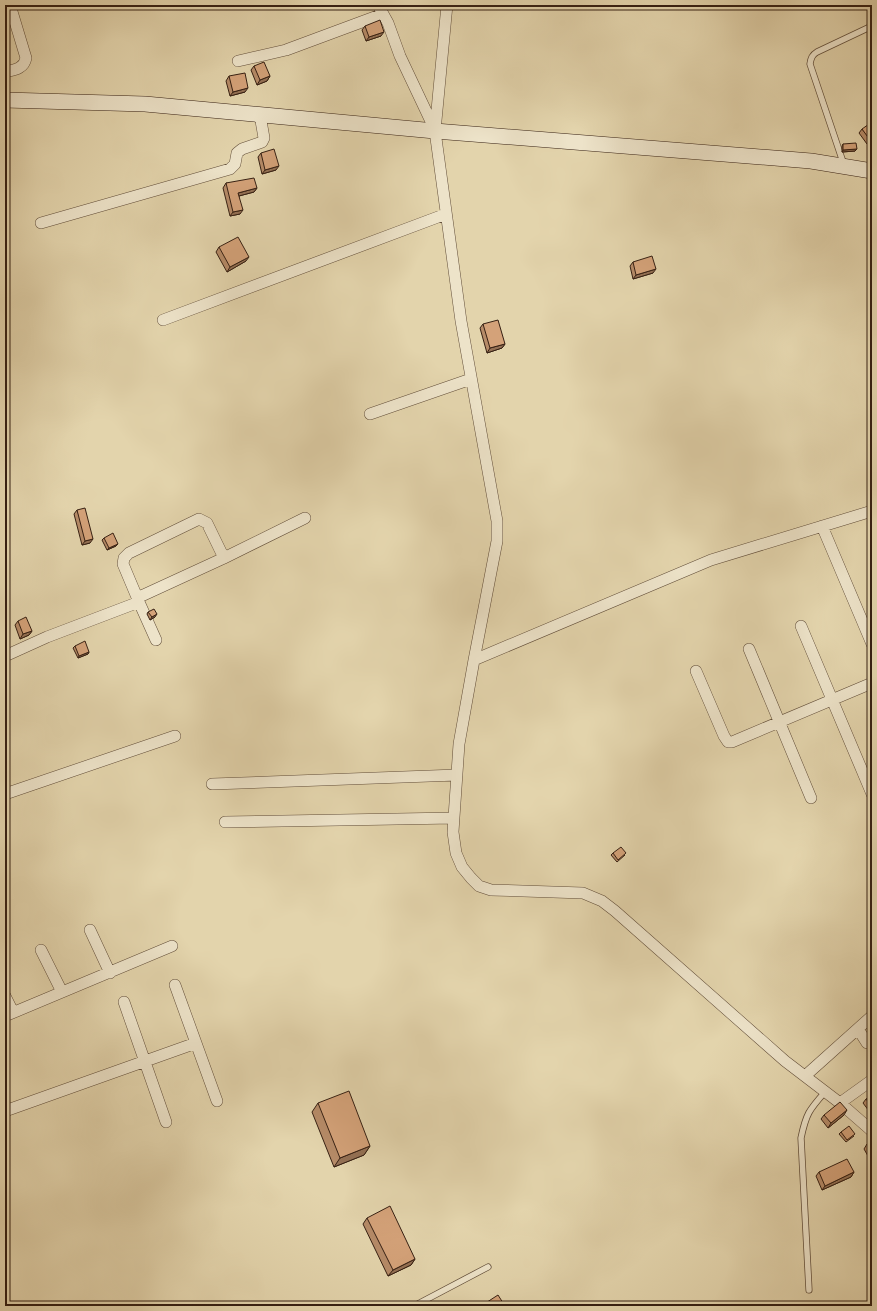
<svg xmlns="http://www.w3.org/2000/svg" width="877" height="1311" viewBox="0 0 877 1311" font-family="'Old Standard TT',serif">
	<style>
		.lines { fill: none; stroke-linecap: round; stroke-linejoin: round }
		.lane-casing { stroke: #614d39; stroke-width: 7 }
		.street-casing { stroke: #614d39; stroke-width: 12 }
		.secondary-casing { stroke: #362013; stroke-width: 16 }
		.lane { stroke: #ede3c9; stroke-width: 5.5 }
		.street { stroke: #ede3c9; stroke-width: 11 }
		.secondary { stroke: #ede3c9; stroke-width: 15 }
		.wall { fill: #b68b68; stroke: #362013 }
		.shaded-wall { fill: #947155; stroke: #362013 }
		.building { fill: #d4a279; stroke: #362013 }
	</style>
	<rect width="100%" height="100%" fill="#e3d4ac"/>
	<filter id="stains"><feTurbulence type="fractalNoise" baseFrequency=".005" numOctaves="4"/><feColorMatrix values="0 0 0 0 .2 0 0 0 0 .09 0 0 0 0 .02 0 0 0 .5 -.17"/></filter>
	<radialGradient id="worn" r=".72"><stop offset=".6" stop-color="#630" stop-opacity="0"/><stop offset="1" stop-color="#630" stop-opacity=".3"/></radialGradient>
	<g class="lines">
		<!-- lane casing -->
		<g class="lane-casing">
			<path id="lane" d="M844,165l-34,-101c1,-6 2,-9 7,-12l55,-26
				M809,1290l-8,-152c5,-24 8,-28 24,-46
				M414,1306l74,-39"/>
		</g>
		<!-- street casing -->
		<g class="street-casing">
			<path id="street" d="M378,5l10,18 12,33 35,74
				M447,5l-12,126 26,190 36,200v20l-23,119 -15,84 -6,88 3,21 6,14 9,11 8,8 12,4 92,3 19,8 13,10 170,150 55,42 32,28
				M238,61l48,-11 97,-36
				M5,72c9,-2 19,-3 21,-14l-16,-53
				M41,223l189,-54 5,-5 2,-11 5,-4 20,-7 2,-4 -4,-23
				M163,320l283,-106
				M370,414l101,-35
				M822,526l50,118
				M137,598l87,-40 81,-40
				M801,626l71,168
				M156,640l-17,-38 -16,-38 1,-6 5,-5 70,-34 8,4 17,35
				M749,649l62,149
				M5,656l42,-19 92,-35
				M474,660l237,-100 161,-49
				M696,671l28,65 4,6h4l140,-59
				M212,784l245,-9
				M5,794l170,-58
				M225,822l229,-4
				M90,930l20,43
				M41,950l21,42
				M175,985l42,116
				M5,996l8,16
				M124,1002l42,120
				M5,1016l167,-70
				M858,1029l9,14
				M805,1076l67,-60
				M840,1103l32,-23
				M5,1111l191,-68"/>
		</g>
		<!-- secondary casing -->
		<g class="secondary-casing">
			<path id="secondary" d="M5,100l140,4 290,27 376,30 61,10"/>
		</g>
		<!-- lane -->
		<use href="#lane" class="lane"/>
		<!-- street -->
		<use href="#street" class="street"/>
		<!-- secondary -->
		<use href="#secondary" class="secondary"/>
	</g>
	<!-- wall -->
	<path class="wall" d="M365,26l16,10 -15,5 -4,-11z
		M254,66l16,10 -3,5 -10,4 -6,-15z
		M229,76l16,16 -15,4 -4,-15z
		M862,129l10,12 -5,3 -8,-11z
		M843,144l12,7 -13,1v-6z
		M261,153l15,17 -14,4 -4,-17z
		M226,183l31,5 -3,4 -15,4 1,18 -10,2 -7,-28z
		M219,247l27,14 -19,11 -11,-20z
		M633,262l20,11 -20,6 -3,-13z
		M483,324l22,20 -3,4 -15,5 -7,-25z
		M77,510l13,33 -8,2 -8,-31z
		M104,538l12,8 -9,4 -5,-10z
		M148,612l7,5 -5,3 -3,-6z
		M18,621l14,10 -3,4 -9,4 -5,-14z
		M75,646l14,6 -1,2 -10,4 -5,-10z
		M613,853l12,2 -8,7 -6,-7z
		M872,1024v6l-2,-3z
		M872,1095v20l-9,-12 3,-4z
		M318,1103l52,43 -6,9 -30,12 -22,-55z
		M824,1115h20l-16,13 -7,-9z
		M841,1132l13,4 -8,6 -7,-8z
		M872,1142v21l-8,-14 3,-5z
		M819,1172h35l-3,5 -29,13 -6,-14z
		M367,1218l48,41 -4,6 -23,11 -25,-52z"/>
	<!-- shaded-wall -->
	<path class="shaded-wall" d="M384,32l-3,4 -15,5 3,-4z
		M270,76l-3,5 -10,4 3,-5z
		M248,88l-3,4 -15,4 3,-4z
		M872,138v3l-5,3 3,-4z
		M857,149l-2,2 -13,1 1,-2z
		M279,166l-3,4 -14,4 3,-4z
		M257,188l-3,4 -19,5 3,-4z
		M243,210l-3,4 -10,2 3,-4z
		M249,257l-3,4 -19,11 3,-5z
		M656,269l-3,4 -20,6 3,-4z
		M505,344l-3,4 -15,5 3,-5z
		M93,539l-3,4 -8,2 3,-4z
		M118,544l-2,2 -9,4 2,-2z
		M157,614l-2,3 -5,3 2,-3z
		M32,631l-3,4 -9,4 3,-5z
		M89,652l-1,2 -10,4 1,-2z
		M847,1110l-3,5 -16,13 3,-5z
		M370,1146l-6,9 -30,12 6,-9z
		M854,1172l-3,5 -29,13 3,-4z
		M415,1259l-4,6 -23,11 5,-6z"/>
	<!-- building -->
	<path class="building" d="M380,20l4,12 -15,5 -4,-11z
		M264,62l6,14 -10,4 -6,-14z
		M245,73l3,15 -15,4 -4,-16z
		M872,122v16l-2,2 -8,-11z
		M856,143l1,6 -14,1v-6z
		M274,149l5,17 -14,4 -4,-17z
		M254,178l3,10 -19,5 5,17 -10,2 -7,-29z
		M238,237l11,20 -19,10 -11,-20z
		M652,256l4,13 -20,6 -3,-13z
		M498,320l7,24 -15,4 -7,-24z
		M85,508l8,31 -8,2 -8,-31z
		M113,533l5,11 -9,4 -5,-10z
		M154,609l3,5 -5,3 -4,-5z
		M26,617l6,14 -9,3 -5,-13z
		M85,641l4,11 -10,4 -4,-10z
		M621,847l5,6 -8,7 -5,-7z
		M349,1091l21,55 -30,12 -22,-55z
		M872,1095v12l-6,-8z
		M840,1102l7,8 -16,13 -7,-8z
		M849,1126l6,8 -8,6 -6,-8z
		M872,1142v11l-5,-9z
		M847,1159l7,13 -29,14 -6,-14z
		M390,1206l25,53 -22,11 -26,-52z
		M498,1295l7,11h-24z"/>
	<!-- margin -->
	<rect width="877" height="1311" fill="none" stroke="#e3d4ac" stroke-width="20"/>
	<rect x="6" y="6" width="865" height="1299" fill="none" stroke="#362013" stroke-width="2"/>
	<rect x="10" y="10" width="857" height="1291" fill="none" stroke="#362013"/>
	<rect width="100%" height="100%" filter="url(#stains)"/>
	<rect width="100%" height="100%" fill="url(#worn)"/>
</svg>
